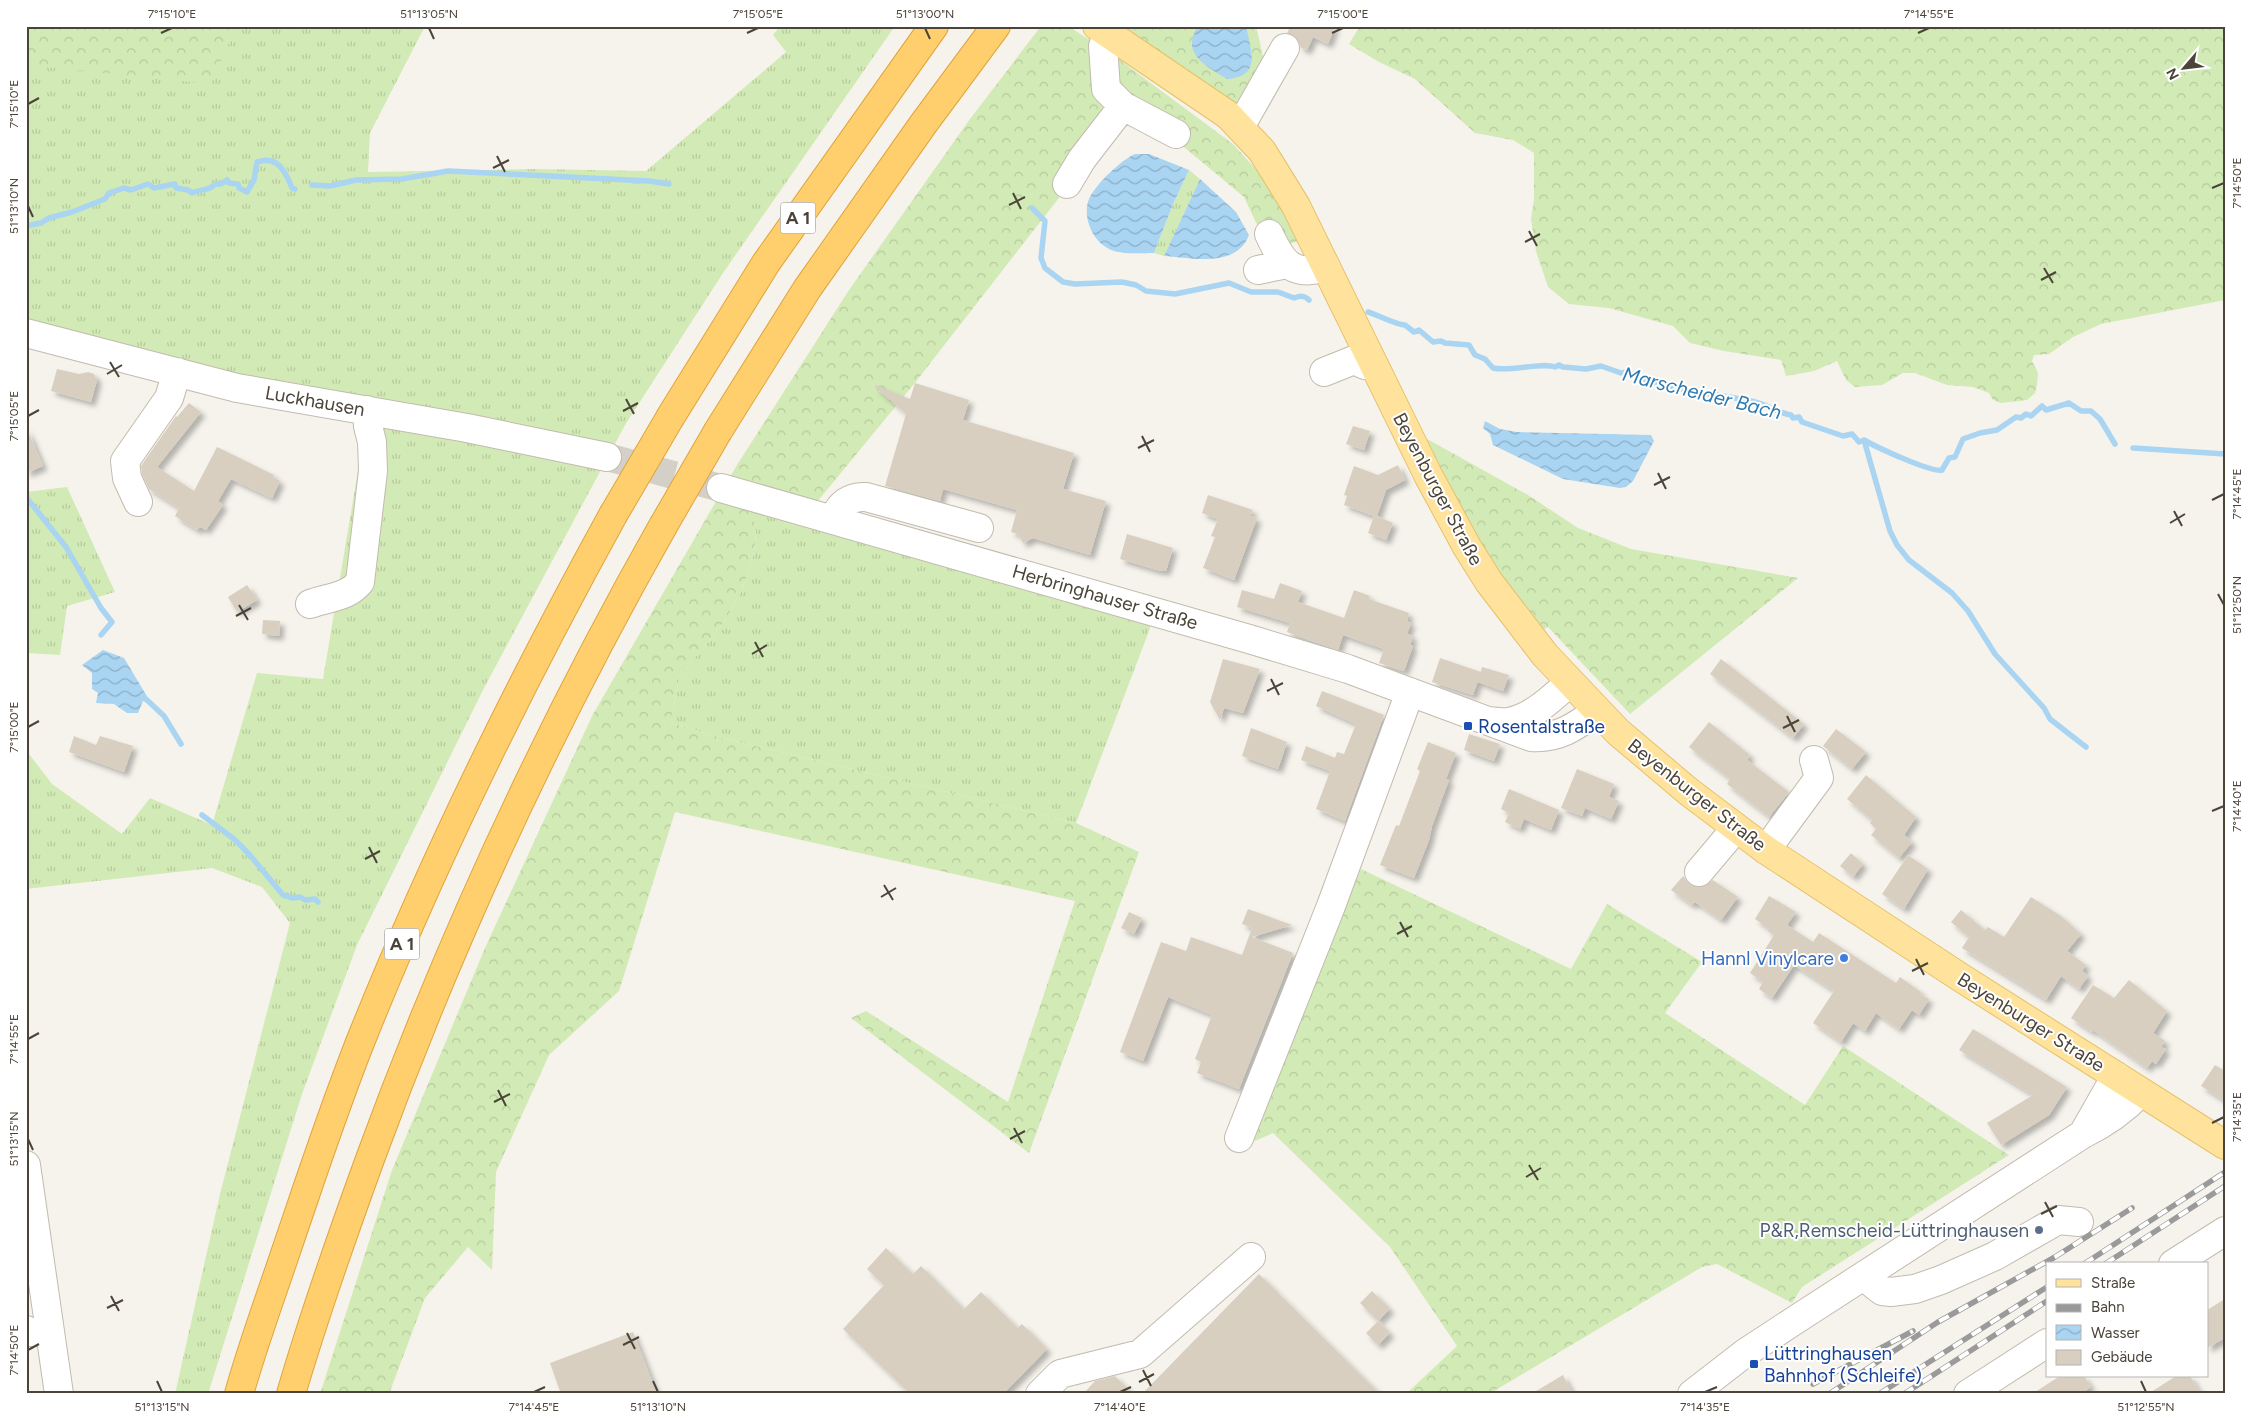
<svg xmlns="http://www.w3.org/2000/svg" width="2251" height="1420" viewBox="0 0 2251 1420" font-family="Figtree,sans-serif">
	<style>
		.grass { fill: url(#grass-tufts) }
		.forest { fill: url(#forest-crowns) }
		.water { fill: url(#water-waves) }
		.lines { fill: none; stroke-linecap: round; stroke-linejoin: round }
		.stream { stroke: #a9d4f2; stroke-width: 5.5 }
		.building { fill: #d8cfc1; filter: url(#shadow) }
		.minor-tunnel { stroke: #d4d0c8; stroke-width: 28; stroke-dasharray: 28 14; stroke-linecap: butt }
		.minor-casing { stroke: #c2bbae; stroke-width: 30 }
		.major-casing { stroke: #e6c16a; stroke-width: 30 }
		.highway-casing { stroke: #e0a43c; stroke-width: 30 }
		.minor { stroke: #fff; stroke-width: 28 }
		.major { stroke: #ffe39c; stroke-width: 28 }
		.highway { stroke: #ffcf6e; stroke-width: 28 }
		.rail-casing { stroke: #9a9a9a; stroke-width: 5.5 }
		.rail { stroke: #fff; stroke-width: 4; stroke-dasharray: 11; stroke-linecap: butt }
		.highway-bridge-casing { stroke: #e0a43c; stroke-width: 30; stroke-linecap: butt }
		.highway-bridge { stroke: #ffcf6e; stroke-width: 28 }
		.ticks { fill: none; stroke: #4b4439; stroke-width: 2 }
		.transit-dot { fill: #1a4fb4; stroke: #fff; stroke-width: 2 }
		.shop-dot { fill: #3f7fe0; stroke: #fff; stroke-width: 2 }
		.service-dot { fill: #5c6f8a; stroke: #fff; stroke-width: 2 }
		.labels { text-anchor: middle; dominant-baseline: central; stroke-width: 4; stroke-linejoin: round; paint-order: stroke }
		.shield { fill: #fff; stroke: #817c74; stroke-width: 1 }
		.shield-label { font-size: 18px; font-weight: bold; fill: #4b4439 }
		.street-label { font-size: 19px; fill: #4b4439; stroke: #fff }
		.transit-label { font-size: 19px; fill: #164399; stroke: #fff; text-anchor: start }
		.shop-label { font-size: 19px; fill: #366cbe; stroke: #fff; text-anchor: end }
		.service-label { font-size: 19px; fill: #4e5e75; stroke: #fff; text-anchor: end }
		.water-label { font-size: 20px; font-style: italic; fill: #2e7ab2; stroke: #fff }
		.neatline { fill: none; stroke: #4b4439; stroke-width: 2 }
		.ticks-label { font-size: 12px; text-anchor: middle; fill: #4b4439 }
	</style>
	<defs>
		<pattern id="grass-tufts" width="24" height="20" patternUnits="userSpaceOnUse" patternTransform="scale(1.25)"><rect width="24" height="20" fill="#d2eab5"/><path d="M3 7l-1-3M5 7V3M7 7l1-3M15 17l-1-3M17 17v-4M19 17l1-3" fill="none" stroke="#b6ca9c"/></pattern>
		<pattern id="forest-crowns" width="20" height="18" patternUnits="userSpaceOnUse" patternTransform="scale(1.25)"><rect width="20" height="18" fill="#d2eab5"/><path d="M2 6a3 3 0 1 1 6 0M12 15a3 3 0 1 1 6 0" fill="none" stroke="#b6ca9c"/></pattern>
		<pattern id="water-waves" width="16" height="10" patternUnits="userSpaceOnUse" patternTransform="scale(1.25)"><rect width="16" height="10" fill="#a9d4f2"/><path d="M0 5q4-4 8 0t8 0" fill="none" stroke="#8caec5"/></pattern>
		<filter id="shadow"><feDropShadow dx="4.5" dy="4.5" stdDeviation="2.5" flood-color="#0004"/></filter>
	</defs>
	<rect width="100%" height="100%" fill="#f6f3ec"/>
	<!-- grass -->
	<path class="grass" d="M236,26h189l-55,107 -2,39 167,-3 111,2 140,-119 -13,-17 7,-9h115l-172,247 -98,152 -141,263 -127,257 -55,149 -94,300h-33l45,-200 70,-271 -28,-36 -50,-19 -186,21v-139l26,34 70,50 28,-36 62,27 45,-152 66,6 44,-262 -341,-76v-277l185,18z
		M1189,170l11,9 -36,77 -10,-3 19,-49z
		M67,487l48,105 -48,14 -7,49 -34,-2v-161z
		M750,505l402,118 -76,200 -354,-85 -51,-15 8,-46 45,-55 18,-32 12,-38 2,-19z"/>
	<!-- forest -->
	<path class="forest" d="M26,26h210l-25,58 -185,-19z
		M1041,26h27l45,29 120,89 40,44 26,53 -30,9 -25,-53 -112,-93 -218,280 -97,118 -66,4 5,27 -2,19 -12,38 -18,32 -45,55 -8,46 51,15 354,85 63,29 -110,301 -178,-135 15,-7 142,91 67,-201 -400,-89 -56,179 -70,64 -53,117 -4,98 -24,-23 -43,51 -36,96h-69l72,-224 93,-222 107,-232 145,-251 112,-175 121,-171z
		M1126,26h130l8,34 -29,48 -104,-75z
		M1360,26h865v274l-124,24 -28,13 -24,17 -15,1 -2,6 6,12 -1,12 -2,8 -8,7 -26,3 -8,-3 -4,-7 -16,-6 -26,-2 -32,-12h-12l-21,12 -27,2 -9,-7 -9,-19 -23,10 -28,5 -5,-16 -57,-9 -34,-8 -17,-17 -64,-18 -40,-4 -21,-17 -12,-36 -5,-32 3,-20v-46l-21,-13 -38,-7 -60,-54 -36,-17 -30,-18z
		M1420,435l108,60 50,33 53,21 167,29 -168,136 -82,-87 -5,3 -43,-52z
		M1361,869l210,100 36,-65 95,58 -37,51 140,92 38,-59 166,109 -207,132 -10,16 -75,-39 -15,3 -213,127h-83l51,-48 -67,-99 -117,-114 -18,8 -4,-7z"/>
	<!-- water -->
	<path class="water" d="M1198,26h48c5,26 16,50 -19,53 -21,-13 -47,-25 -29,-53z
		M1135,154h14l40,16 -16,34 -19,49c-13,0 -33,2 -45,-4 -17,-8 -27,-33 -20,-50 6,-14 32,-39 46,-45z
		M1200,179l36,33 13,23c-12,33 -57,23 -85,21z
		M1485,421l15,8 17,3 134,3 3,6 -21,40 -7,6 -6,1 -57,-9 -70,-34 -3,-11 -7,-6z
		M103,650l21,8 24,40 -2,4 -3,-1 -5,12h-11l-13,-9 -18,-1 2,-10 -6,-4v-16l-10,-8z"/>
	<g class="lines">
		<!-- stream -->
		<path class="stream" d="M312,185l18,1 26,-6 46,-1 46,-8 201,10 20,3
			M1032,208l13,13 -4,37 4,10 18,14 12,2 47,-2 14,3 10,6 29,3 54,-11 22,9h27l16,6c6,-2 10,-3 15,2
			M26,226l15,-3 8,-5 23,-6 33,-13 4,-6 15,-5 7,2 17,-6 6,4 21,-4 1,4 12,2 4,3c8,-4 18,-2 23,-9h6l6,-4 2,3 9,1 1,4 8,4 7,-12 3,-18c21,-7 28,9 35,26l3,1
			M1368,312c10,3 28,13 37,13l9,7 5,-2 14,12 8,-1 4,2 24,2 6,10 10,4 8,9c17,4 48,-6 62,-1l4,-2 4,2 23,2 15,-3 20,7 7,-1c39,20 85,20 127,30 12,3 24,11 36,13l2,3 6,-1 3,5 41,14 9,-2 7,8 5,-2c12,7 68,33 78,30l7,-12 6,-1 8,-18 17,-6 17,-3 19,-13 5,1 5,-4 5,2 11,-10 4,4 23,-7 12,8h10l9,8 15,25
			M1864,440l26,91 7,14 12,15 43,33 16,18 27,43 49,54 6,11 36,28
			M2133,448l92,6
			M26,497l40,50 35,61 11,14 -11,13
			M147,700l17,16 17,28
			M202,815l32,24 15,15 34,41 10,3 7,-1 5,3 10,-1 3,3"/>
	</g>
	<!-- building -->
	<path class="building" d="M1287,26h48l-7,18 -15,-7 -6,13 -6,-2 -3,-8 -11,-7 3,-6z
		M57,369l22,5 9,-2 6,2 3,6 -6,22 -40,-11z
		M915,383l54,17 -6,20 111,33 -11,36 43,12 -16,54 -57,-17 -10,5 -5,-9 -7,-2 6,-22 -74,-21 -3,12 -55,-15 21,-72 -31,-27v-2l35,14z
		M189,403l12,9 -44,55 37,24 23,-44 57,28 -1,2 7,4 -8,17 -41,-19 -13,22 5,4 -17,25 -6,-3 -3,3 -22,-14 4,-8 -30,-19 -7,-15 -1,-8 4,-6 31,-44 1,1z
		M1353,426l17,5 -6,19 -18,-6z
		M26,427l17,39 -17,7z
		M1398,465l7,15 -19,10 -9,26 16,7 -7,17 -18,-7 6,-17 -30,-11 3,-9 -3,-1 10,-29 24,9z
		M1208,495l45,15 -3,6 7,2 -23,62 -31,-12 12,-31 -4,-1 7,-17 -16,-6z
		M1127,534l46,14 -7,23 -9,-1 -37,-11z
		M1280,583l22,8 -4,11 46,16 10,-28 16,6 -1,3 40,14 -2,8 4,2 -4,11 6,2 -3,9 3,1 -9,25 -25,-8 5,-14 -41,-14 -5,15 -51,-18 3,-9 -53,-16 5,-17 32,9z
		M247,585l10,15 -20,12 -9,-15z
		M263,620l17,1 -1,15 -17,-2z
		M1440,658l41,14 -8,23 -41,-13z
		M1223,659l37,10 -17,44 -19,-5 -4,12 -10,-18z
		M1721,659l83,65 -11,14 -83,-64z
		M1482,667l27,8 -6,16 -25,-9z
		M1322,691l62,24 -39,106 -29,-12 14,-38 -29,-11 5,-14 29,12 2,-6 7,2 12,-30 -40,-18z
		M1709,722l41,33 -3,5 42,32 -20,25 -42,-33 3,-5 -41,-32z
		M1251,728l36,14 -9,27 -36,-13z
		M1836,729l30,23 -14,17 -29,-23z
		M1469,734l31,10 -6,17 -30,-11z
		M74,736l22,9 4,-9 33,10 -9,26 -55,-20z
		M1428,742l28,11 -10,26 3,1 -17,46 -3,14 -15,38 -34,-13 16,-40 3,1 21,-55 -3,-2z
		M1577,769l37,15 -5,13 10,4 -8,18 -26,-11 -3,8 -21,-8z
		M1866,775l50,42 -12,18 8,7 -13,16 -28,-23 5,-6 -6,-6 2,-3 -25,-21z
		M1509,789l50,21 -8,20 -27,-11 -4,10 -15,-7 4,-9 -8,-4z
		M1851,853l12,11 -10,13 -13,-11z
		M1908,855l20,14 -24,40 -22,-15z
		M1683,876l6,8 8,3 8,-1 8,-6 25,17 -17,23 -26,-18 -3,3 -21,-15z
		M1769,896l27,16 -9,13 26,17 6,-9 77,50 4,-6 21,15 -1,2 9,5 -10,16 -7,-5 -13,19 -23,-16 -11,18 -12,-8 -12,19 -28,-19 21,-32 -40,-26 -22,33 -13,-9 4,-7 -13,-9 24,-38 -7,-4 2,-2 -14,-10z
		M2031,897l30,19 20,18 -14,17 19,14 -4,6 6,5 -9,13 -18,-13 -15,24 -84,-52 7,-11 -18,-15 10,-12 24,20 3,-3 16,10z
		M1248,909l44,16 -40,12 41,16 -54,136 -42,-16 4,-11 -6,-3 17,-44 -44,-18 -25,64 -23,-9 41,-110 25,9 5,-14 51,18 10,-27 -10,-4z
		M1129,912l13,6 -8,16 -13,-6z
		M2129,980l38,31 -14,22 12,8 -4,6 5,2 -10,15 -4,-3 -5,7 -54,-38 -1,2 -21,-14 22,-33 21,13z
		M1973,1029l94,58 -18,28 -48,30 -14,-22 46,-28 -74,-45z
		M2215,1065l10,6v30l-24,-15z
		M886,1248l27,26 8,-8 43,43 17,-17 37,36 4,-4 25,25 -44,45h-93l-67,-65 41,-44 -17,-16z
		M1259,1274l121,120h-238z
		M1372,1291l18,18 -12,12 -18,-18z
		M2225,1299v39l-18,10v-38z
		M1378,1321l12,12 -12,12 -12,-12z
		M633,1332l24,62h-96l-11,-31z
		M1563,1375l10,19h-42z
		M1115,1376l18,18h-50l12,-13z
		M2060,1376h24l7,11 -11,7h-48z
		M2176,1376h14l11,18h-53z"/>
	<g class="lines">
		<!-- minor-tunnel -->
		<path class="minor-tunnel" d="M607,457l114,31"/>
		<!-- minor casing -->
		<g class="minor-casing">
			<path id="minor" d="M1123,106l53,28
				M1240,127l45,-79
				M1067,184l15,-25 41,-53 -17,-17 -3,-43 6,-12
				M1269,234c13,28 23,44 57,33
				M1258,270l29,-6
				M26,333l211,55 230,40 140,29
				M1324,372l30,-12 11,5 9,1
				M721,488l528,151 99,30 183,68c27,2 44,-10 66,-26
				M138,502l-11,-24 -2,-17 44,-63 8,-26
				M834,519c5,-15 16,-23 32,-22l113,31
				M310,604c18,-7 37,-6 50,-22l13,-111 -1,-29 -4,-16 -1,-16
				M1488,721c6,0 14,2 20,1 24,-4 44,-24 61,-39
				M1766,850l53,-72 -5,-18
				M1699,872l37,-44
				M2083,1134l33,-58
				M1239,1138l92,-232 79,-214
				M26,1165l33,229
				M2173,1264l52,-33
				M1866,1274l7,10 9,7 9,1 24,-3 26,-9 54,-24 63,-36 21,2
				M26,1330l2,2h21
				M1040,1394l20,-20 80,-20 111,-97
				M1692,1394l53,-41 58,-38 280,-181c23,-11 40,-23 57,-41
				M1968,1394l79,-51"/>
		</g>
		<!-- major casing -->
		<g class="major-casing">
			<path id="major" d="M1097,26l131,89 34,36 34,55 132,269 39,72 22,35 56,73 73,77 71,60 77,58 197,129 262,166"/>
		</g>
		<!-- highway casing -->
		<g class="highway-casing">
			<path id="highway" d="M671,416l95,-153 168,-237
				M718,431l89,-142 117,-166 72,-97
				M239,1394c14,-50 32,-98 48,-146 25,-73 49,-147 78,-218 71,-176 156,-348 248,-515
				M291,1394c23,-79 51,-158 79,-235 80,-219 178,-430 293,-633"/>
		</g>
		<!-- minor -->
		<use href="#minor" class="minor"/>
		<!-- major -->
		<use href="#major" class="major"/>
		<!-- highway -->
		<use href="#highway" class="highway"/>
		<!-- rail casing -->
		<g class="rail-casing">
			<path id="rail" d="M2084,1264l141,-92
				M2105,1264l120,-78
				M1813,1384l100,-53
				M1829,1394l109,-72 117,-65 77,-49
				M1879,1394l168,-107
				M1904,1394l143,-93"/>
		</g>
		<!-- rail -->
		<use href="#rail" class="rail"/>
		<!-- highway-bridge casing -->
		<g class="highway-bridge-casing">
			<path id="highway-bridge" d="M613,515l58,-99
				M663,526l55,-95"/>
		</g>
		<!-- highway-bridge -->
		<use href="#highway-bridge" class="highway-bridge"/>
	</g>
	<!-- ticks -->
	<path class="ticks" d="M429,28l5,11M925,28l5,11M161,33l11,-5M747,33l11,-5M1332,33l11,-5M1918,33l11,-5M28,104l11,-6M497,156l8,16M493,168l16,-8M2212,188l12,-5M1013,193l8,16M1009,205l16,-8M28,206l5,11M1529,231l8,15M1525,242l15,-8M2044,268l9,15M2041,280l15,-8M110,362l9,15M107,374l15,-9M626,399l8,15M623,411l15,-8M28,416l11,-6M1142,436l8,16M1138,448l16,-8M1658,473l8,16M1654,485l16,-8M2212,500l12,-6M2174,511l8,15M2170,523l15,-9M2218,594l6,11M239,605l9,15M236,616l15,-8M755,642l8,15M752,654l15,-9M1271,679l8,16M1267,691l16,-8M1787,716l8,16M28,727l11,-6M1783,728l16,-8M2212,811l12,-5M369,847l8,16M365,859l15,-8M884,885l9,15M881,897l15,-9M1400,922l8,15M1397,934l15,-8M1916,959l8,16M1912,971l16,-8M28,1039l11,-6M498,1090l8,16M494,1102l16,-8M2212,1123l12,-6M1014,1128l8,15M28,1139l5,11M1010,1139l15,-8M1529,1165l9,15M1526,1177l15,-9M2045,1202l8,15M2041,1214l16,-8M111,1296l8,15M107,1308l16,-8M627,1333l8,16M623,1345l16,-8M28,1350l11,-6M1143,1370l8,16M157,1381l5,11M653,1381l5,11M2141,1381l5,11M1139,1382l15,-8M534,1392l11,-5M1120,1392l11,-5M1705,1392l12,-5"/>
	<!-- markers -->
	<g class="transit-dot">
		<rect x="1463" y="721" width="10" height="10" rx="2.5"/>
		<rect x="1749" y="1359" width="10" height="10" rx="2.5"/>
	</g>
	<circle class="shop-dot" cx="1844" cy="958" r="5"/>
	<circle class="service-dot" cx="2039" cy="1230" r="5"/>
	<g class="labels">
		<!-- shield labels -->
		<g class="shield">
			<rect x="780.5" y="202.5" width="35" height="31" rx="4"/>
			<rect x="384.5" y="928.5" width="35" height="31" rx="4"/>
		</g>
		<g class="shield-label">
			<text x="798" y="218">A 1</text>
			<text x="402" y="944">A 1</text>
		</g>
		<!-- street labels -->
		<g class="street-label">
			<text transform="translate(315 401) rotate(10)">Luckhausen</text>
			<text transform="translate(1438 489) rotate(62)">Beyenburger Straße</text>
			<text transform="translate(1105 597) rotate(16)">Herbringhauser Straße</text>
			<text transform="translate(1697 795) rotate(38)">Beyenburger Straße</text>
			<text transform="translate(2031 1022) rotate(32)">Beyenburger Straße</text>
		</g>
		<!-- transit labels -->
		<g class="transit-label">
			<text x="1478" y="726">Rosentalstraße</text>
			<text x="1764" y="1353">Lüttringhausen<tspan x="1764" dy="22">Bahnhof (Schleife)</tspan></text>
		</g>
		<!-- shop labels -->
		<g class="shop-label">
			<text x="1834" y="958">Hannl Vinylcare</text>
		</g>
		<!-- service labels -->
		<g class="service-label">
			<text x="2029" y="1230">P&amp;R,Remscheid-Lüttringhausen</text>
		</g>
		<!-- water labels -->
		<g class="water-label">
			<text transform="translate(1702 393) rotate(14)">Marscheider Bach</text>
		</g>
	</g>
	<!-- border -->
	<rect width="2251" height="1420" fill="none" stroke="#ffffff" stroke-width="55"/>
	<!-- legend -->
	<rect x="2046" y="1262" width="162" height="115" fill="#ffffff" stroke="#b7b4b0"/>
	<rect x="2056" y="1279" width="25" height="8" fill="#ffe39c" stroke="#b7b4b0"/>
	<text x="2091" y="1288" font-size="15" fill="#4b4439">Straße</text>
	<rect x="2056" y="1304" width="25" height="8" fill="#9a9a9a" stroke="#b7b4b0"/>
	<text x="2091" y="1312" font-size="15" fill="#4b4439">Bahn</text>
	<rect x="2056" y="1325" width="25" height="15" fill="url(#water-waves)" stroke="#b7b4b0"/>
	<text x="2091" y="1338" font-size="15" fill="#4b4439">Wasser</text>
	<rect x="2056" y="1350" width="25" height="15" fill="#d8cfc1" stroke="#b7b4b0"/>
	<text x="2091" y="1362" font-size="15" fill="#4b4439">Gebäude</text>
	<!-- north arrow -->
	<g transform="translate(2184 68) rotate(242)" stroke="#ffffff" stroke-width="4" paint-order="stroke">
	<path d="M0-4L9 19L0 12L-9 19Z" fill="#4b4439"/>
	<text y="-8" font-size="14" font-weight="bold" text-anchor="middle" fill="#4b4439">N</text>
	</g>
	<rect x="28" y="28" width="2196" height="1364" class="neatline"/>
	<g class="ticks-label">
		<text x="172" y="18">7°15'10"E</text>
		<text x="429" y="18">51°13'05"N</text>
		<text x="758" y="18">7°15'05"E</text>
		<text x="925" y="18">51°13'00"N</text>
		<text x="1343" y="18">7°15'00"E</text>
		<text x="1929" y="18">7°14'55"E</text>
		<text transform="translate(14 104) rotate(-90)" y="4">7°15'10"E</text>
		<text transform="translate(2237 183) rotate(-90)" y="4">7°14'50"E</text>
		<text transform="translate(14 206) rotate(-90)" y="4">51°13'10"N</text>
		<text transform="translate(14 416) rotate(-90)" y="4">7°15'05"E</text>
		<text transform="translate(2237 494) rotate(-90)" y="4">7°14'45"E</text>
		<text transform="translate(2237 605) rotate(-90)" y="4">51°12'50"N</text>
		<text transform="translate(14 727) rotate(-90)" y="4">7°15'00"E</text>
		<text transform="translate(2237 806) rotate(-90)" y="4">7°14'40"E</text>
		<text transform="translate(14 1039) rotate(-90)" y="4">7°14'55"E</text>
		<text transform="translate(2237 1117) rotate(-90)" y="4">7°14'35"E</text>
		<text transform="translate(14 1139) rotate(-90)" y="4">51°13'15"N</text>
		<text transform="translate(14 1350) rotate(-90)" y="4">7°14'50"E</text>
		<text x="162" y="1411">51°13'15"N</text>
		<text x="534" y="1411">7°14'45"E</text>
		<text x="658" y="1411">51°13'10"N</text>
		<text x="1120" y="1411">7°14'40"E</text>
		<text x="1705" y="1411">7°14'35"E</text>
		<text x="2146" y="1411">51°12'55"N</text>
	</g>
</svg>
